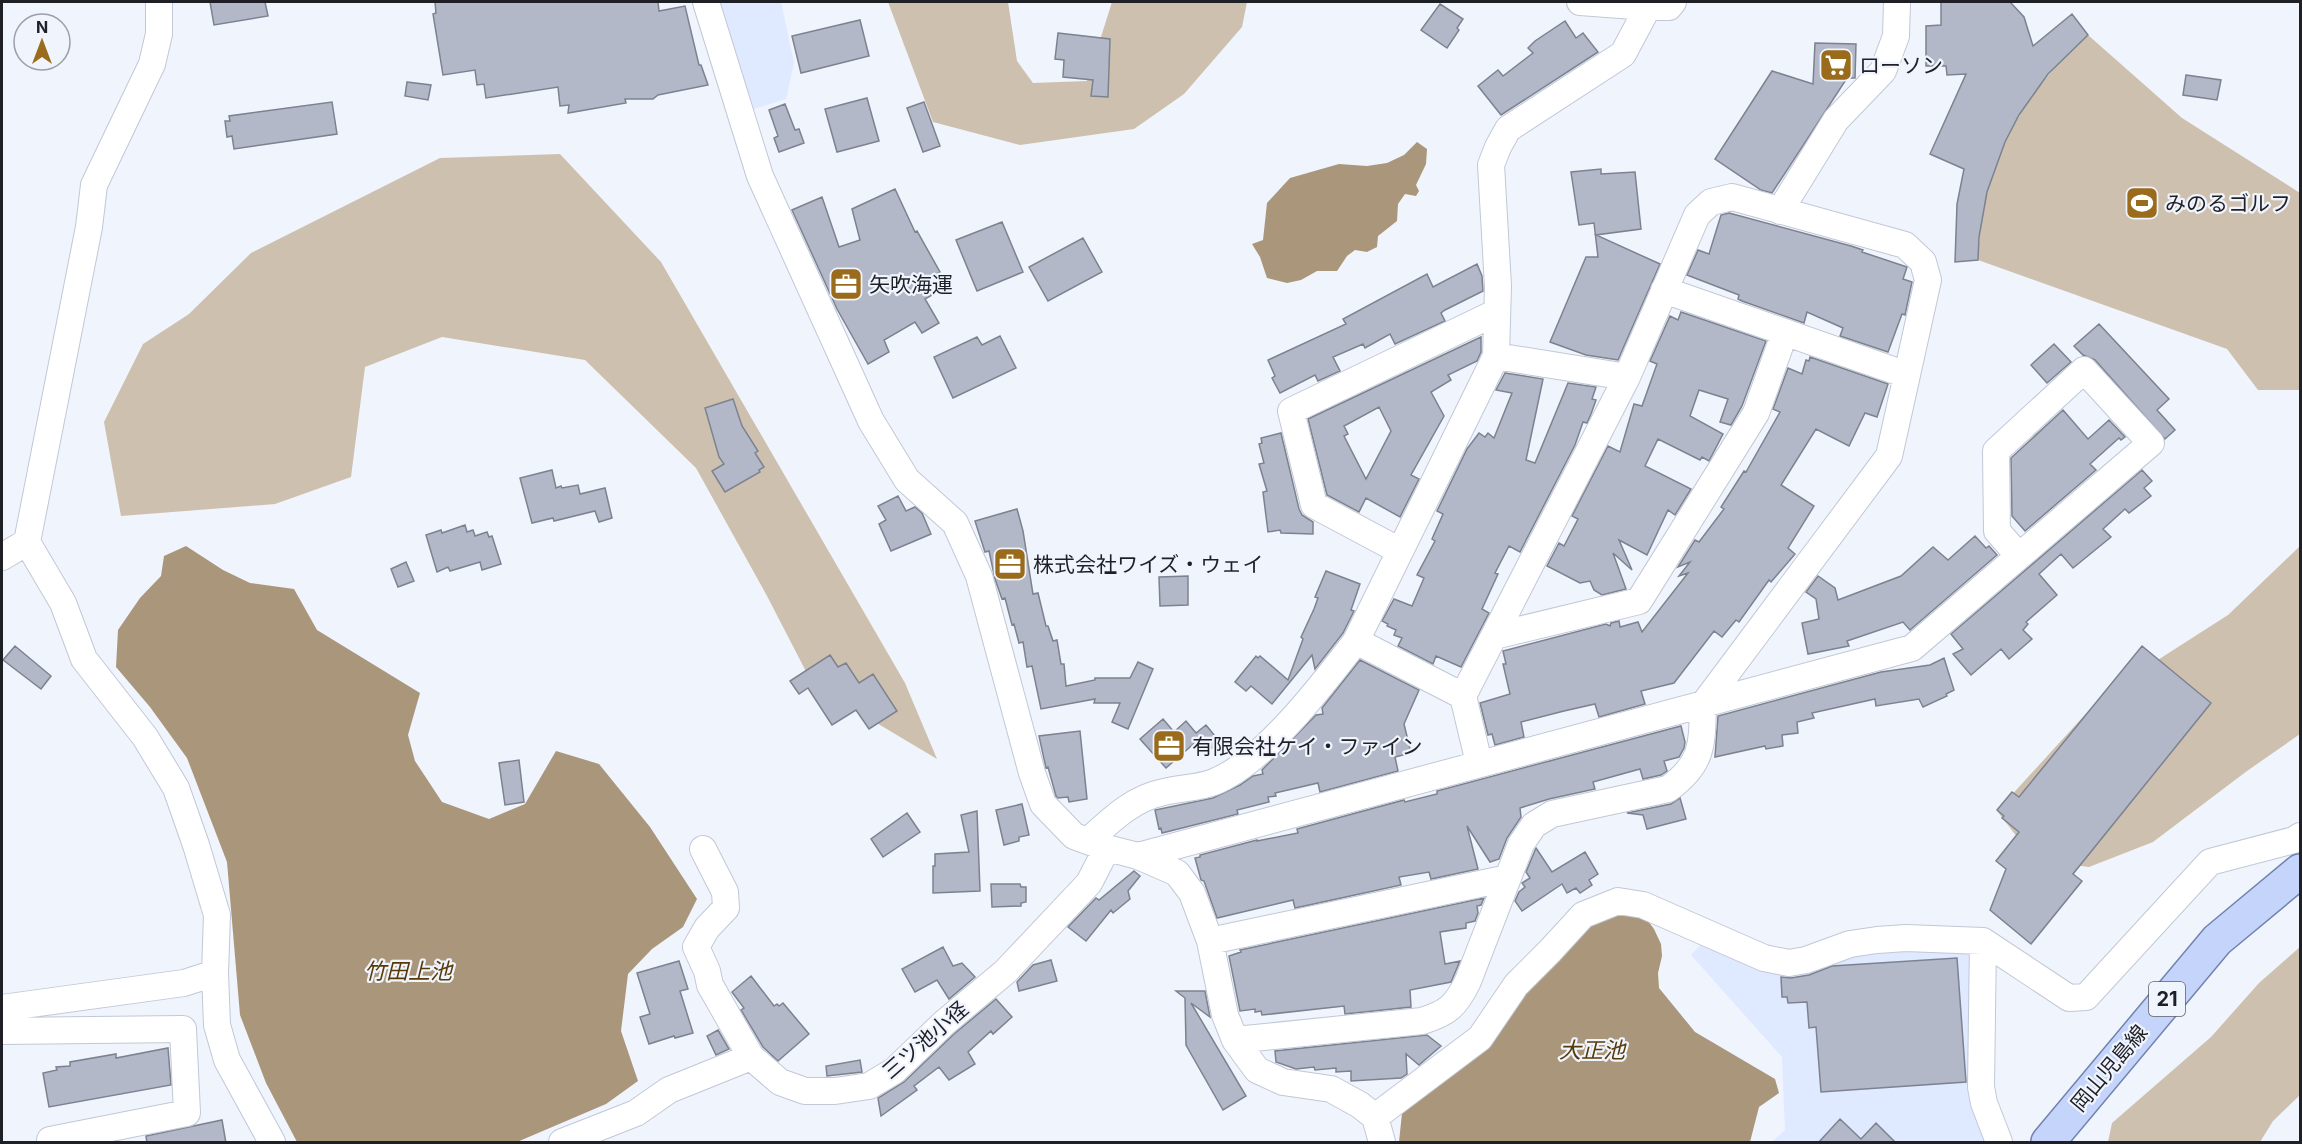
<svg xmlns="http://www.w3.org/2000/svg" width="2302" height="1144" viewBox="0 0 2302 1144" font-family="Inter,'Noto Sans JP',sans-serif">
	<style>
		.built { fill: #dfe9ff }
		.green { fill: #cec0ae }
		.water { fill: #a9967b }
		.building { fill: #b2b8c7; stroke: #7c8290; stroke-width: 1.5; fill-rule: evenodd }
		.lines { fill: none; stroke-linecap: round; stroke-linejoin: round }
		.minor-casing { stroke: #c1c8d6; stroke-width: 28 }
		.major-casing { stroke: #7183ae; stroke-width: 36 }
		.minor { stroke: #fff; stroke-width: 26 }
		.major { stroke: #c5d4fa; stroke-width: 33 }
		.labels { text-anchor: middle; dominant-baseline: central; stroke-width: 4.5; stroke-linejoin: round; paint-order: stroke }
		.shield { fill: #f0f4fd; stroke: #5d6066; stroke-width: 1.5 }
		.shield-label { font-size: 20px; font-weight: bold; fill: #1e2026 }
		.poi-label { font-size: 21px; fill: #1e2026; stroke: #f0f4fd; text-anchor: start }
		.street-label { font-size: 21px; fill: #1e2026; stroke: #f0f4fd }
		.water-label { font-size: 22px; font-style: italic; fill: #573a08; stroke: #f0f4fd }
	</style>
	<rect width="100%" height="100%" fill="#f0f4fd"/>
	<!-- built -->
	<path class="built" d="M718,2h63l13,61 -8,36 -39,12z
		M1706,939l35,16 219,-9 16,8 15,188h-219l13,-12 -3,-73 -91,-102z"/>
	<!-- green -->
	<path class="green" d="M888,2h120l9,59 16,22 54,-2 25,-79h135l-5,25 -58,67 -50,35 -114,16 -87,-23z
		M2088,35l94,83 118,75v197h-42l-31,-41 -249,-89c4,-93 41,-164 110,-225z
		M560,154l101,108 244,421 32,76 -124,-74 -46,-89 -71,-128 -111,-108 -143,-23 -77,30 -14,110 -76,27 -154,12 -17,-94 39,-78 46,-30 62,-61 189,-95z
		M2300,546v188l-53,37 -94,71 -64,25 -54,-7 -38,-49 106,-116 125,-80z
		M2300,947v148l-27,26 -13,21h-152l4,-19 99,-86 48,-54z"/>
	<!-- water -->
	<path class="water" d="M1417,142l10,7 -1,15 -10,21 3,6 -3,5 -11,-2 -7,10 -1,17 -19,15 -1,11 -10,5 -12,-2 -8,6 -10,15h-20l-16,9 -14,3 -20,-5 -7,-21 -8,-13 11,-4 4,-37 23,-25 49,-14 28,2 20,-3 17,-8z
		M186,546l37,24 27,13 44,6 23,41 103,63 -12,42 7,26 27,41 47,17 36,-15 31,-53 43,13 51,63 47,72 -14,28 -31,22 -24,25 -7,57 17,50 -32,23 -89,38h-220l-31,-59 -26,-68 -13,-153 -40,-104 -37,-51 -34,-40 2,-37 22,-32 21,-22 3,-20z
		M1626,911l22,10 6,8 7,15 1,12 -4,17 1,15 36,44 80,47 4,14 -20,14 -9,35h-351l3,-29 84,-64 36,-61 68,-70z"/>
	<!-- building -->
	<path class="building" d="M210,2h55l3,14 -54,9z
		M435,2h223l1,9 26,-5 14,59h2l7,20 -50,10 -5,4h-28l1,4 -58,10 1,-8 -9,1 -2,-19 -72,11 -2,-14 -7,1 -2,-15 -32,5 -10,-61 3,-1z
		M1941,2h69l14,15 9,29 39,-32 16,21 -40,39 -29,41 -14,27 -18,50 -8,45 -1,23 -23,2 2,-58 7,-35 -34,-15 36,-80 -19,1 -1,-9h-20v-40l15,-1z
		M1440,4l23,15 -6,9 2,2 -12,18 -26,-18z
		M860,20l9,36 -68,17 -9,-37z
		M1565,21l11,17 7,-5 15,19 -97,63 -23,-29 20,-16 5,6 30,-23 -5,-5 7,-7z
		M1058,33l52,6 -2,58 -17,-1 2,-16 -30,-3 1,-17 -9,-1z
		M1815,43l41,1 -1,34h-8l-75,115 -11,-3 -46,-31 57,-88 41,13z
		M2186,75l35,5 -4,20 -34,-5z
		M407,82l24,3 -3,15 -23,-4z
		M867,98l12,43 -42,11 -12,-43z
		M332,102l5,32 -103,15 -2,-13 -5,1 -2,-16h5l-1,-5z
		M924,102l16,44 -17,6 -16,-44z
		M785,104l10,26 4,-1 5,14 -25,9 -5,-14 4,-2 -9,-26z
		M1601,169v5l34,-2 6,57 -45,6 64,29 -42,96 -32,-5 -36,-13 36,-85h12l-4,-34 -15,2 -8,-53z
		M895,189l20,43 2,-1 23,41 -16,9 8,14 -7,4 14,24 -17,10 -7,-11 -31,18 5,12 -21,12 -31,-55 -45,-99 30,-13 17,50 21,-7 -8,-31z
		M1729,213l122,33 12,4 -1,2 45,15 -4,12 9,3 -7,33 -3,-1 -14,38 -48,-16 3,-8 -36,-16 -3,11 -62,-22 -4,-2 1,-4 -52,-20 11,-25 11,4 12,-39z
		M1002,222l21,50 -46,19 -21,-51z
		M1083,238l19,34 -54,29 -19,-34z
		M1477,264l5,12 1,15 -38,19 -4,3 4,8 -50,23 -5,-10 -25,14 -2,-4 -30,13 7,14 -22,10 -3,-6 -35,18 -8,-15 3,-2 -7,-16 78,-36 -3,-5 84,-45 6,13z
		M1681,312l85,29 -24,65 -11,19 -11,-3 8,-23 -29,-9 -9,26 33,18 -14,27 -7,-4 -2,3 -42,-21 -13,27 46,23 -16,26 -7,-5 -21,45 -28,-15 13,30 -19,-17 13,36 -24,6 -8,-5 -4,-9 -10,2 -33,-17 12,-23 5,3 14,-27 -6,-3 36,-70 12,6 14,-48 8,2 15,-42 -7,-3 20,-45 8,4z
		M2099,324l70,75 -12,11 18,20 -10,9 -70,-79 -12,-5 -9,-9z
		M1000,336l16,32 -63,30 -19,-41 43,-20 5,8z
		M1481,337v15l-4,9 -29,14 3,5 -20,12 13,24 -33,59 8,4 -19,38 -34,-19 -7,14 -32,-17 -19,-76zM1379,407l12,24 -25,48 -22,-43 4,-2 -4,-8z
		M2054,344l17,18 -24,21 -16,-18z
		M1810,357l78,27 -11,33 -12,-4 -16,33 -33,-17 -35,56 33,21 -26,42 7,6 -24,28 -2,-2 -30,42 -3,-2 -14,17 -8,-6 -40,52 -33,8 4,13 -46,13 -4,-13 -31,7 -43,11 3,15 -29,8 -3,-11 -4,1 -8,-32 30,-9 -7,-30h3l-3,-13 103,-27 4,2 1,-3 8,-2 1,6 18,-5 4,10 46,-59 -9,3 11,-14 -12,5 17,-27 4,2 25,-33 -3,-2 23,-36 2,1 34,-60 -7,-3 15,-41 14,6 4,-14 3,1z
		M1505,373l38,6 -17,81 9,3 33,-80 28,4 -4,12 4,1 -5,14 -4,9 -4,-1 -8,23 -55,107 -11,-6 -14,27 3,1 -16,35 7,4 -28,54 -25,-11 -3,8 -35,-18 4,-8 -8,-3 2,-5 -9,-4 1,-2 -6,-3 12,-22 18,7 12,-28 -7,-3 18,-34 -3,-2 11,-25 -6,-3 30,-62 12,-16 6,4 3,-4 6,5 18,-45 -16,-3z
		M733,399l9,27 16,25 -3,2 9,14 -5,3 1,2 -35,20 -13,-21 12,-7 -5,-7 -14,-49z
		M2063,410l25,29 21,-19 16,17 -4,3 -2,-2 -29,26 6,6 -71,61 -13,-15 -1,-58z
		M1281,433l18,76 3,6 11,7v12l-32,-1 -1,-3 -12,2 -5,-40 4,-1 -8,-27 5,-1 -5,-19 3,-1 -1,-5z
		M552,470l4,18 5,-2 1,2 16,-3 2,9 25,-6 7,30 -13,4 -4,-11 -41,10 -1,-3 -21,5 -12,-45z
		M2142,470l10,11 -8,7 7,8 -22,17 -4,-4 -22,20 8,8 -38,31 -12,-14 -22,20 18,21 -31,27 2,2 -5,6 9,9 -23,20 -8,-10 -30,26 -18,-21 10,-5 -12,-15z
		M898,496l8,15 9,-4 7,6 9,21 -40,17 -12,-27 7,-4 -8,-14z
		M1017,509l6,22 10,63 5,-1 8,33h2l5,15 4,-1 4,24h3l2,22 29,-6v-2h35l8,-16 15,7 -25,60 -16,-7 8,-19h-26l1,-4 -54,10 -9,-43 -5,1 -4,-25 -4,1 -5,-19 -2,1 -7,-27 -3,1 -7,-20 -6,-28 -4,1 -10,-31z
		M465,525l2,7 6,-2 2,6 12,-4 2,5 3,-1 9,28 -19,6 -2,-8 -30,9 -2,-4 -11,5 -11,-37 15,-5 1,3z
		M1975,536l11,12 3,-2 8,9 -87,75 -7,-8 -56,19 2,5 -41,8 -6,-31 17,-4 -3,-20 -10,-7 12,-16 17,12 3,12 63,-24 32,-29 15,13z
		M406,562l8,19 -16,6 -7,-18z
		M1326,571l34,13 -9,26 3,1 -11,22 -28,36 -3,-14 -40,49 -21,-18 -5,5 -11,-9 21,-26 2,2 2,-2 28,24 15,-41 -2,-2 13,-28 4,-11 -3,-1z
		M1188,576v29l-28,1 -1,-29z
		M15,646l36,30 -10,13 -38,-29z
		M2142,646l69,57 -138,171 9,7 -51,63 -41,-34 16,-41 -10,-8 23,-29 -17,-14 2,-2 -7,-6 15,-18 7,5z
		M830,655l8,12 8,-4 13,20 14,-9 24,37 -28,18 -13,-19 -24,15 -24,-37 -9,6 -9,-13z
		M1944,658l10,32 -8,4 1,2 -24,11 -4,-8 -43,7 -1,-7 -63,14 2,5 -17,4 1,11 -16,2 1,11 -17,3 -1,-3 -50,11 3,-41 163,-44 49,-7z
		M1360,660l59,30 -15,34 7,29 -16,4 3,14 -78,21 -2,-9 -43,10 1,3 -8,1 1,5 -32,8 1,4 -76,19 -1,-5 -2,1 -4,-19 58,-12 27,-13 13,-9 10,-2 -1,-4 54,-55 7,-1 -1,-6z
		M1163,719l11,13 12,-11 10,12 10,-8 13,16 -12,11 -10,-11 -31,27 -26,-29z
		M1681,726l4,16 -1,6 -5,9 -15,4 3,10 -6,4 -18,4 -3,-10 -47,13 2,7 -46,10 -29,9 1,9 -14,21 -8,21 -9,3 -23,-36 11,43 -47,10 -2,-7 -30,5 2,8 -106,23 -2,-8 -76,18 -13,-37 -3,-1 -6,-22 5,-1v-2l57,-15v1l41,-8 -1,-4 107,-29 1,2 32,-8v-3z
		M1080,731l7,68 -18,3 -1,-5 -10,1 -2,-2 -8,-29 -2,1 -7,-32z
		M519,760l5,42 -19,3 -6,-42z
		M1680,798l6,21 -39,10 -4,-14 -16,-2 44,-9z
		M1022,804l7,31 -10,2v4l-15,4 -8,-35z
		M977,811l3,80 -47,2v-27h2v-12l34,-2 -8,-37z
		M907,813l13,19 -37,25 -12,-18z
		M1536,848l16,24 33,-20 13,22 -9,6 3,5 -12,8 -4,-5 -9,5 -5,-9 -40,27 -7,-10 4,-9 6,-5 -3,-4 8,-5 -4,-6z
		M1134,871l6,5 -12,15 2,8 -17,14 -2,-3 -25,31 -18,-14 28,-29 3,2z
		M991,884h29l1,3h5v15l-5,1v3l-29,1z
		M1484,898l-3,7 -4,1 1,7 -3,8 -9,2v5l-26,4 5,32 15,-3 -9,21 -41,8 1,17 -66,7 -1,-8 -82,9 -1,-4 -6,1v-3l-15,2 -11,-55 12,-4 -1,-2z
		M943,947l10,19 9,-3 13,14 -26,22 -12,-19 -22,12 -13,-23z
		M1957,958l9,124 -145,10 -5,-65 -7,1 -2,-26 -19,1 -1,-6h-5l-1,-20 10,1 18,-3 23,-9z
		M1051,960l6,21 -38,10 -2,-9 16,-17z
		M679,961l9,28 -8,2 13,42 -18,5 -1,-2 -25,8 -9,-27 10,-3 -13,-41z
		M751,976l23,30 3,-2 2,2 4,-3 26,31 -31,27 -15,-14 -22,-37 3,-2 -12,-16z
		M1176,991h29l5,26 -19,-14 55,93 -23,14 -37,-65 -1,-47z
		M996,999l16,18 -19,17 -2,-3 -23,21 7,12 -26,16 -10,-13 -25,19 3,4 -36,26 -3,-18 26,-16 50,-48z
		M718,1030l11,19 -13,6 -9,-19z
		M1427,1035l14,11 -22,19 -13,-11 1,20 -6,4 -50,3v-10l-15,1v-4l-21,2 -1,-3 -18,2 -20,-7 -1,-11z
		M168,1048l3,37 -122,22 -6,-34 14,-3 -1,-3 14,-1v-4l46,-8v4z
		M860,1060l2,12 -35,4 -1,-10z
		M1840,1119l21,20 15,-16 20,20h-78z
		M222,1120l4,23h-79l-1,-7z"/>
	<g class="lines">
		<!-- minor casing -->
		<g class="minor-casing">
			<path id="minor" d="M159,2v32l-7,30 -58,121 -5,42 -62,315 36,61 21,56 61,78 31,51 20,57 21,70 -2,58 2,52 10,35 45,82
				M706,2l54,174 111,245 36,59 48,43 24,53 53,197 11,31 31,32 33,12 31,8 39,17 15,20 18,48 15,74 10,25 22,30 26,12 48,7 29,16 15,12 7,25
				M1580,2l68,5
				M1780,211l56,-91 47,-49 13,-35 1,-34
				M1664,290l243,85
				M1496,356l131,21
				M1400,551l-86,-46 -23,-94 206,-99
				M2,557l25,-15
				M1494,636l145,-35 117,-188 29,-81
				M1356,641l107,55
				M1088,841c23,-21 45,-43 76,-49 16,-4 35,-4 50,-10 50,-20 109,-98 142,-141l140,-285 2,-70 -7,-121 7,-18 10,-18 115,-75 25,-47h21l4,-5
				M703,849l22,43 1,16 -19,20 -11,19 11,24 3,14 41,72
				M1138,856l774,-208 239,-205 -67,-73 -88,81 1,80 22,25
				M1210,941l298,-63
				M1983,941l-2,146 3,16 15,39
				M2,1008l182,-25 31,-10
				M2,1031l181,-2 4,84 -137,27
				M1235,1040l187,-19c26,-8 34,-15 46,-40l53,-137 13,-19 18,-11 116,-25c35,-25 34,-44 35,-84l186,-249 39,-176 -5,-18 -18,-17 -173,-48 -21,5 -14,13 -70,162 -164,319 16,67
				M1375,1117l105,-79 36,-53 34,-34 33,-36 35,-14 25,4 121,53 25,5 17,-3 44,-16 27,-4 29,-2 77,3 86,57 17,-1 124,-135 84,-22 6,-4
				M562,1142l74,-29 33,-23 82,-33 29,25 25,9h30l34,-5 25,-15 50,-48 61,-51 84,-89 18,-35"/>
		</g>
		<!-- major casing -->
		<g class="major-casing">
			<path id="major" d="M2048,1142l169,-202 83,-69"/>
		</g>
		<!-- minor -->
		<use href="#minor" class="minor"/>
		<!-- major -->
		<use href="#major" class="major"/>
	</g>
	<!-- icons -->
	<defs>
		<g id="supermarket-square" transform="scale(1.725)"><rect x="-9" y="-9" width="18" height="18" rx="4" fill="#996b1b" stroke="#f0f4fd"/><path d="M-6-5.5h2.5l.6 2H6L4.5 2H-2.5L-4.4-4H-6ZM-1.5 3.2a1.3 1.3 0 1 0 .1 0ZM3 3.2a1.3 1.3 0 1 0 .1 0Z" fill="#fff"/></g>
		<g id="stadium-square" transform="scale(1.725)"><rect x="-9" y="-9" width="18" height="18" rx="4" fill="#996b1b" stroke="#f0f4fd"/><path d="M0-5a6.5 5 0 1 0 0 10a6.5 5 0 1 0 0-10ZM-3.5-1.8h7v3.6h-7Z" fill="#fff"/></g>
		<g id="office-square" transform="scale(1.725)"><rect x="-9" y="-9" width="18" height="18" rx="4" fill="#996b1b" stroke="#f0f4fd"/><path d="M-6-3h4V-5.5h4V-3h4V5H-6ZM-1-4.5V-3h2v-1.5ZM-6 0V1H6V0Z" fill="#fff"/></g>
	</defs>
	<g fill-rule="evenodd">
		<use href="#supermarket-square" x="1836" y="65"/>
		<use href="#stadium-square" x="2142" y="203"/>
		<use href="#office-square" x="846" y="284"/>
		<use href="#office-square" x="1010" y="564"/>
		<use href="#office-square" x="1169" y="746"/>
	</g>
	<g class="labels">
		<!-- shield labels -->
		<rect class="shield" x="2149" y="982" width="36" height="34" rx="4.5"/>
		<g class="shield-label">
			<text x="2167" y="999">21</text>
		</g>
		<!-- poi labels -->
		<g class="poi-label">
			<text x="1859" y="65">ローソン</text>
			<text x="2165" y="203">みのるゴルフ</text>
			<text x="869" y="284">矢吹海運</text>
			<text x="1033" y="564">株式会社ワイズ・ウェイ</text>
			<text x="1192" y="746">有限会社ケイ・ファイン</text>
		</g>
		<!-- street labels -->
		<g class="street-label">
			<text transform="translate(925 1040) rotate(-41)">三ツ池小径</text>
			<text transform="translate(2109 1068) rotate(-50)">岡山児島線</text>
		</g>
		<!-- water labels -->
		<g class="water-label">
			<text x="408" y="971">竹田上池</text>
			<text x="1592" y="1050">大正池</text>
		</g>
	</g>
	<!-- border -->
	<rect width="2302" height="1144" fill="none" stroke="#1e2026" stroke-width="6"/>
	<!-- north arrow -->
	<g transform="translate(42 42)"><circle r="28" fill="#f0f4fd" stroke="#9c9fa7" stroke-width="1.5"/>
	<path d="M0-4.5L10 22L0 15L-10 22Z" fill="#996b1b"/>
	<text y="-9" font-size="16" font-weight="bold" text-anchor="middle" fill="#1e2026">N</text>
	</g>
</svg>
